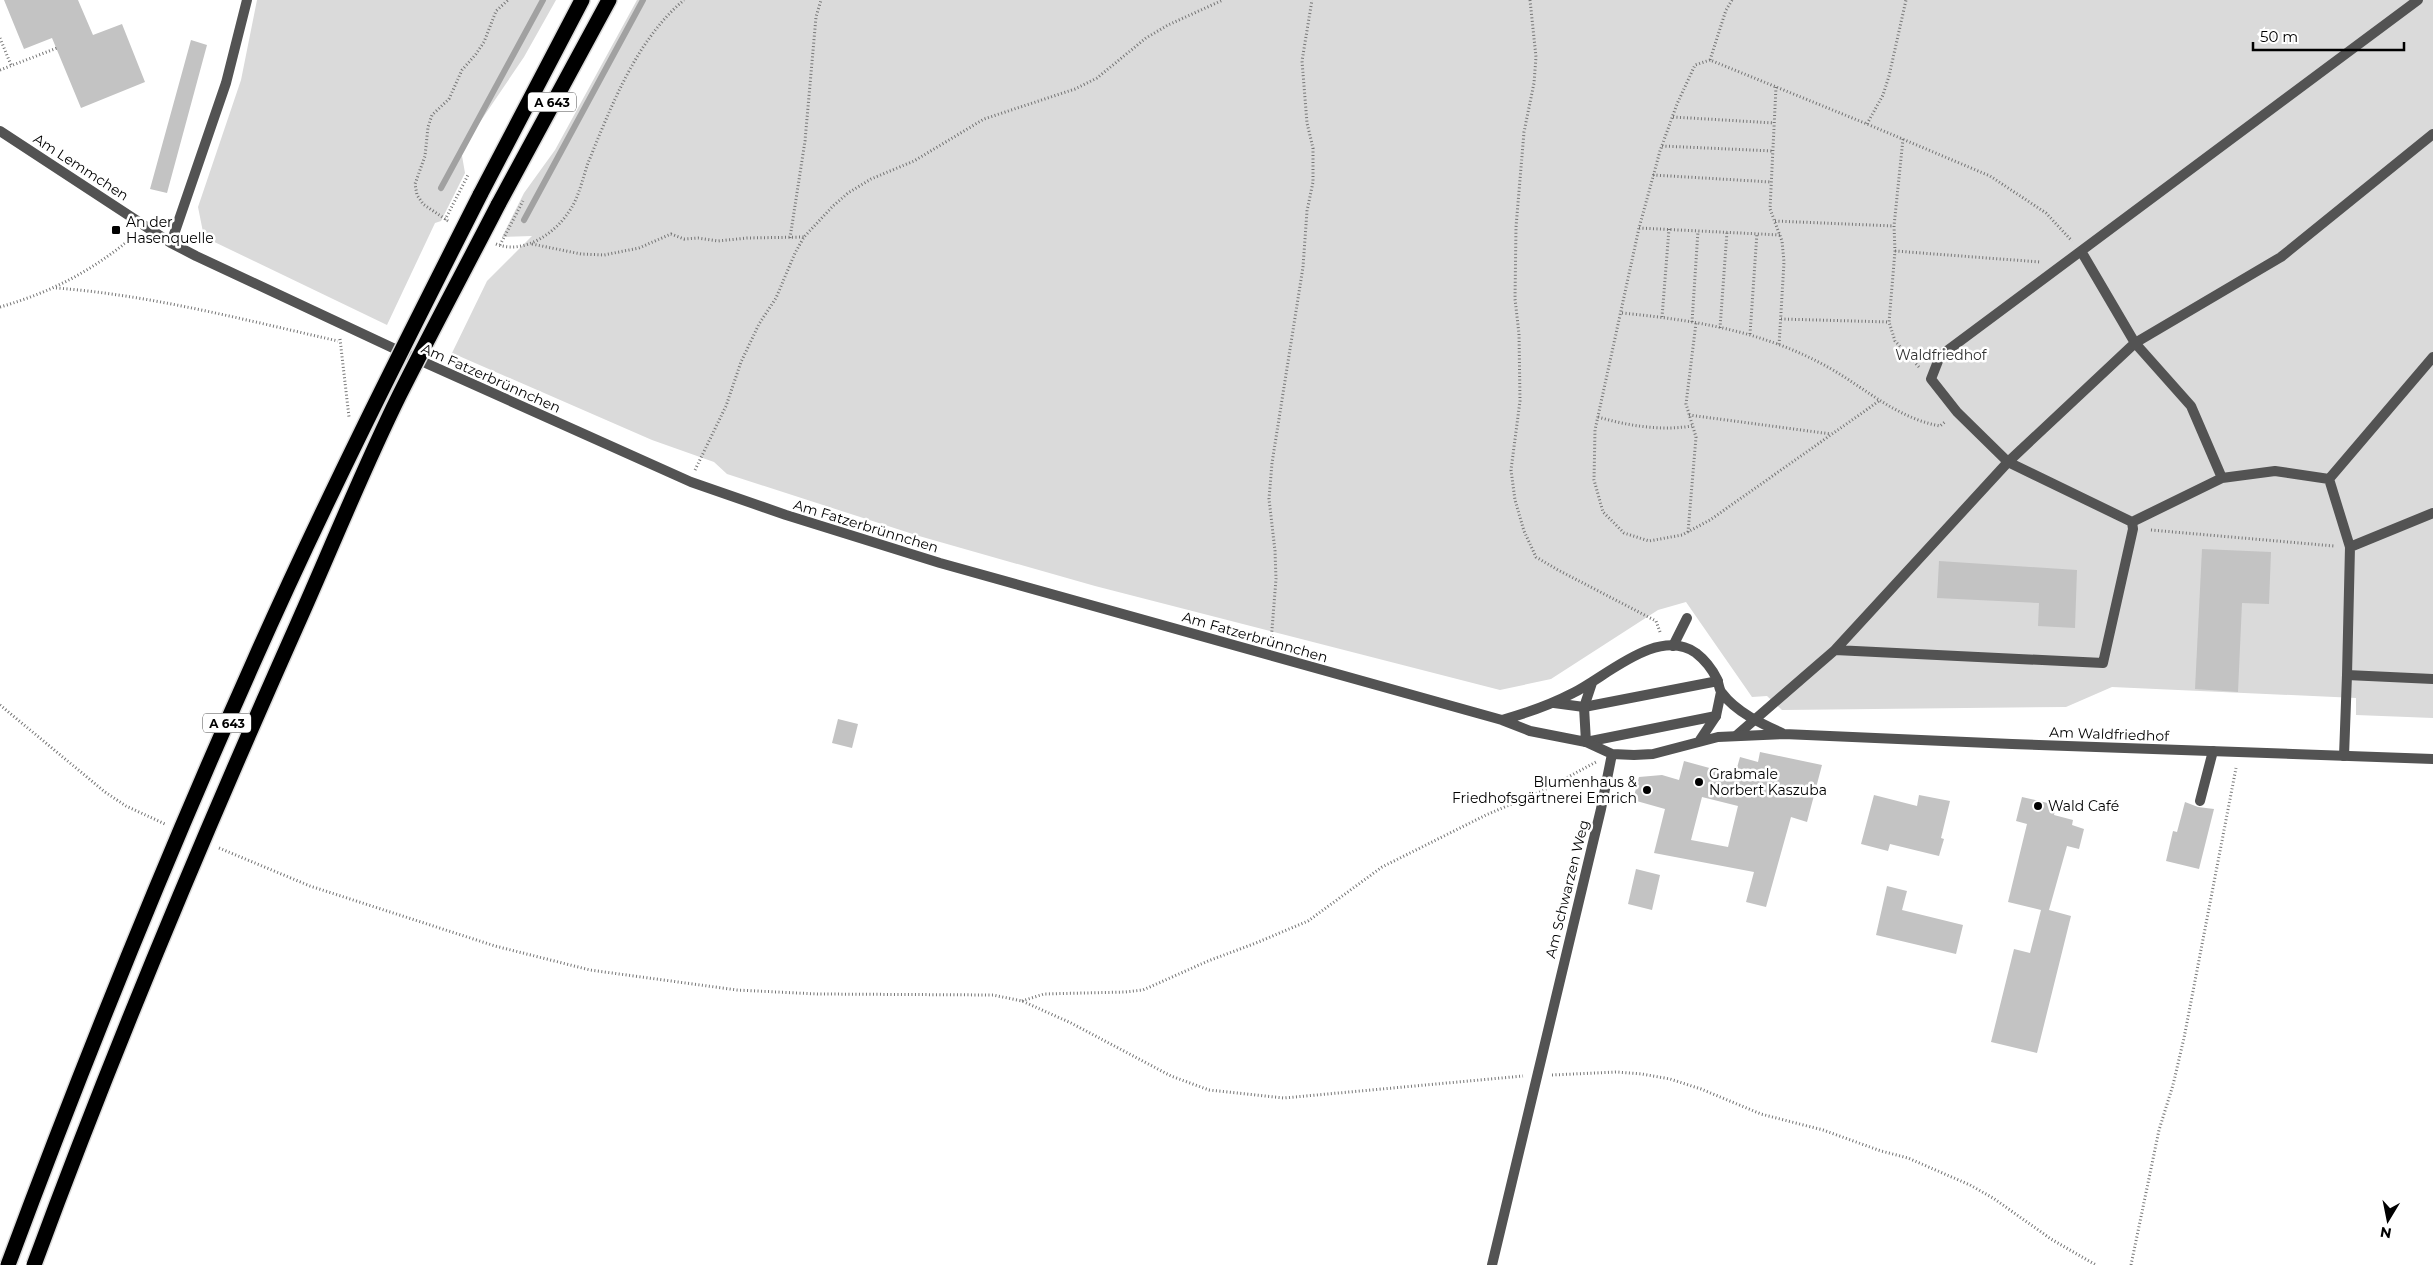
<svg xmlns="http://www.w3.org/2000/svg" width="2433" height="1265" viewBox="0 0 2433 1265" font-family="Montserrat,sans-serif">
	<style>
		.green { fill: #dadada }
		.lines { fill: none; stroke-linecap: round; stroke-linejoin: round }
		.stream { stroke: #a1a1a1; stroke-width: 6 }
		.building { fill: #c3c3c3; fill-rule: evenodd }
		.motorway-casing { stroke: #dbdbdb; stroke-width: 18 }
		.path { stroke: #757575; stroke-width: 3; stroke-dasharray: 1 2.5; stroke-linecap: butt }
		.service { stroke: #535353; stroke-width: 10 }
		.minor { stroke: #535353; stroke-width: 10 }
		.motorway { stroke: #000; stroke-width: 15 }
		.motorway-bridge-casing { stroke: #dbdbdb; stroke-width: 18; stroke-linecap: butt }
		.motorway-bridge { stroke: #000; stroke-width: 15 }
		.poi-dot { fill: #000; stroke: #fff; stroke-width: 2 }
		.labels { text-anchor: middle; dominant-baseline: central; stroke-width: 5; stroke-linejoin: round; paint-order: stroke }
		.shield { fill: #fff; stroke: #4c4c4c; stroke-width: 1 }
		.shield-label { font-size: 12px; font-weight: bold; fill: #000 }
		.street-label { font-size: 14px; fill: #000; stroke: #fff }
		.poi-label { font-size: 14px; fill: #000; stroke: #fff; text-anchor: start }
		.park-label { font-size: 14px; fill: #313131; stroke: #fff }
	</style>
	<rect width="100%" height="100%" fill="#fff"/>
	<!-- green -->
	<path class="green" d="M257,0h299l-32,57 -63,93 4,23 -24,48 -6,2 -48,102 -183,-88 -6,-30 43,-127z
		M637,0h1796v718l-77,-3v-17l-244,-11 -46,20 -284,3 -15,-14 -15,1 -66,-95 -28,8 -107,69 -51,11 -405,-104 -176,-50 -192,-62 -13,-12 -62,-22 -200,-87 35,-72 45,-45 -30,1 22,-44 31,-43z"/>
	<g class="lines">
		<!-- stream -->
		<path class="stream" d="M441,188l102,-188
			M524,220l119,-220"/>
	</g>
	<!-- building -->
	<path class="building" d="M4,0h74l15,35 29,-11 23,58 -64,26 -29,-70 -28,11z
		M191,40l16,5 -40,148 -17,-4z
		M2202,549l69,3 -2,52 -27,-1 -4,89 -43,-3z
		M1939,561l138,9 -2,58 -37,-2 1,-23 -102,-5z
		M838,719l20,5 -6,24 -20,-5z
		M1760,752l62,13 -15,57 -16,-5 -25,90 -20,-5 8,-30 -100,-19 11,-44 -32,-9 6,-23 23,-2 17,5 5,-19 51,14 5,-18 18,5zM1702,797l36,9 -10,41 -37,-7z
		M1874,795l43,11 2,-11 31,6 -9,37 3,1 -5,17 -49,-12 -2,7 -27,-7z
		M2022,797l34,8 -2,10 19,5 -1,5 12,4 -5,20 -12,-3 -18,64 22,6 -34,137 -46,-11 23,-93 16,4 11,-43 -33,-8 19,-78 -11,-3z
		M2185,802l13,5 16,2 -15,60 -33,-8 7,-30 4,1z
		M1636,869l24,6 -8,35 -24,-6z
		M1887,886l20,5 -5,19 61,15 -7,29 -80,-19z"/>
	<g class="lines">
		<!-- motorway casing -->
		<g class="motorway-casing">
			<path id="motorway" d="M480,195l102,-195
				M498,205l111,-205"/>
		</g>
		<!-- path -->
		<path class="path" d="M1530,0l6,57 -2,26 -10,49 -8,95 -1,72 4,35 1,67 -9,69 4,30 9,31 12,26 22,13 98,51 4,11
			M1732,0l-6,10 -16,50 157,64 123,52 56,37 26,28
			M0,38l11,27
			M1710,60l-15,5 -18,39 -17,47 -21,77 -44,202 -1,50 9,32 21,21 25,8 33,-6 28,-15 169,-119
			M0,70l57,-22
			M1776,87l-6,122 12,32 2,21 -5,84
			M1673,117l101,6
			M1867,124l16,-29 6,-19 17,-76
			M1903,139l-9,87 1,25 -6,71 6,19 24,26
			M1662,146l111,5
			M1653,175l118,7
			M445,220l23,-45
			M448,221l-25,-17 -6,-9 -2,-11 10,-28 3,-29 4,-12 17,-16 13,-29 14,-16 8,-12 12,-31 12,-11
			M1775,221l119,5
			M1639,228l141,7
			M790,238l15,-97 11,-124 5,-17
			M496,244c27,11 58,-10 72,-31 11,-15 14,-33 20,-50 23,-56 48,-123 96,-163
			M532,244l49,10 23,1 35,-7 32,-14 13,5 14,-1 20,3 29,-3 57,-1
			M500,245l23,-44
			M1895,251l145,11
			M56,288c95,7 189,32 282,53
			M0,307c52,-15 94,-37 135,-72
			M1622,313c72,7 140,18 204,53 38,21 70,52 114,60l5,-4
			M1662,317l7,-88
			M1781,319l108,3
			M1692,322l6,-91
			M1720,328l7,-96
			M1750,334l7,-101
			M340,339l9,78
			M1689,415l142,19
			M1598,417c31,9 63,14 94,9
			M695,470l31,-64 15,-44 18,-38 17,-26 19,-45 9,-16 29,-31 15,-13 23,-14 43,-18 70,-42 91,-30 22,-11 49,-40 22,-13 55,-25
			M2151,530l183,16
			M1688,532l8,-95 -10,-33 10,-81
			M1271,642l5,-63 -1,-28 -6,-52 3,-36 31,-196 4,-56 6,-29v-34l-6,-25 -5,-62 10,-61
			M0,705l105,87 21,14 39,18
			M219,848l91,38 185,60 95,24 147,20 80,4 176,1 29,6 49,22 100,53 38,14 75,8 239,-22
			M1022,1001l22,-7 81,-2 18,-2 65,-29 48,-18 52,-22 74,-54 104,-52 56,-24 54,-29
			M1552,1075l65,-3 25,2 28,5 31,10 60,25 62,16 58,21 27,7 62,27 23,13 58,41 45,26
			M2131,1265l28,-135 14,-45 11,-47 52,-270"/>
		<!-- service -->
		<path class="service" d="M2081,251l54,92 56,63 31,72
			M2329,479l21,68
			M2132,522l-124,-60 -51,-50 -26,-33 9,-23 478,-356
			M1673,646l14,-28
			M1835,650l173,-188 127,-119 146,-86 152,-123
			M2347,675l3,-128 83,-34
			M1554,703l30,4 134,-26
			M1737,735l98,-85 268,13 30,-134 -1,-7 90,-44 53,-7 54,8 104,-122
			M1586,742l130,-26
			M2344,756l3,-81 86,4
			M2200,801l13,-50"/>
		<!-- minor -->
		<path class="minor" d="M0,131l171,112 25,13 214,100 281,126 95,33 154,48 562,157 28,11 56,11 26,12 22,1 19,-1 65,-17 66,-3 228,10 421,15
			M171,243l55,-160 21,-83
			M1502,720c25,-7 48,-15 71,-27 33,-16 85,-67 123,-40 9,7 16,16 21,26 2,5 2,11 5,14 14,19 40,31 60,40
			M1700,740l16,-24 5,-24
			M1586,742l-2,-35 8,-24
			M1492,1265l109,-456 11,-55"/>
		<!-- motorway -->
		<use href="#motorway" class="motorway"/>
		<!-- motorway-bridge casing -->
		<g class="motorway-bridge-casing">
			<path id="motorway-bridge" d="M8,1265c76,-204 157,-405 246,-604 70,-158 148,-312 226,-466
				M34,1265c80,-217 169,-429 263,-640 34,-76 65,-154 102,-229 32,-64 66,-127 99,-191"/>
		</g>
		<!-- motorway-bridge -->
		<use href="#motorway-bridge" class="motorway-bridge"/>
	</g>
	<!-- markers -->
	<g class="poi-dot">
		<rect x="111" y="225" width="10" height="10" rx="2.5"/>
		<circle cx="1699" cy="782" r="5"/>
		<circle cx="1647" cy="790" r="5"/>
		<circle cx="2038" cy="806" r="5"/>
	</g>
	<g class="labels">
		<!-- shield labels -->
		<g class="shield">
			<rect x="528" y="92.5" width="48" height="19" rx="4"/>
			<rect x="203" y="713.5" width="48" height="19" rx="4"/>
		</g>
		<g class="shield-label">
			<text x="552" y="102">A 643</text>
			<text x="227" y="723">A 643</text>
		</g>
		<!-- street labels -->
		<g class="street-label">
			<text transform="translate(81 167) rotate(33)">Am Lemmchen</text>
			<text transform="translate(491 378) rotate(24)">Am Fatzerbrünnchen</text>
			<text transform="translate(866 526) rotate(17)">Am Fatzerbrünnchen</text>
			<text transform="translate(1255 637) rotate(16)">Am Fatzerbrünnchen</text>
			<text transform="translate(2109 734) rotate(2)">Am Waldfriedhof</text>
			<text transform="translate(1567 889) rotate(-76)">Am Schwarzen Weg</text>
		</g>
		<!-- poi labels -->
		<g class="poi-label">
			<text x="126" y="222">An der<tspan x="126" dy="16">Hasenquelle</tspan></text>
			<text x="1709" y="774">Grabmale<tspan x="1709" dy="16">Norbert Kaszuba</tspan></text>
			<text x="1637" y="782" text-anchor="end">Blumenhaus &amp;<tspan x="1637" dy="16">Friedhofsgärtnerei Emrich</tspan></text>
			<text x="2048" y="806">Wald Café</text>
		</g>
		<!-- park labels -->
		<g class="park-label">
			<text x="1941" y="355">Waldfriedhof</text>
		</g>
	</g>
	<!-- north arrow -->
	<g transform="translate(2388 1220) rotate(190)" stroke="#ffffff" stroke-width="4" paint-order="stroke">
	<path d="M0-4L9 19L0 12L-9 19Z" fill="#000000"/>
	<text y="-8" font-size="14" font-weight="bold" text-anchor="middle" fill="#000000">N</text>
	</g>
	<!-- scale -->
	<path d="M2253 42v8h151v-8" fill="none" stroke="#000000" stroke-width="2.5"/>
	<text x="2260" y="42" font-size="15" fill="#000000" stroke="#ffffff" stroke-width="4" paint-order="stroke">50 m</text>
</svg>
